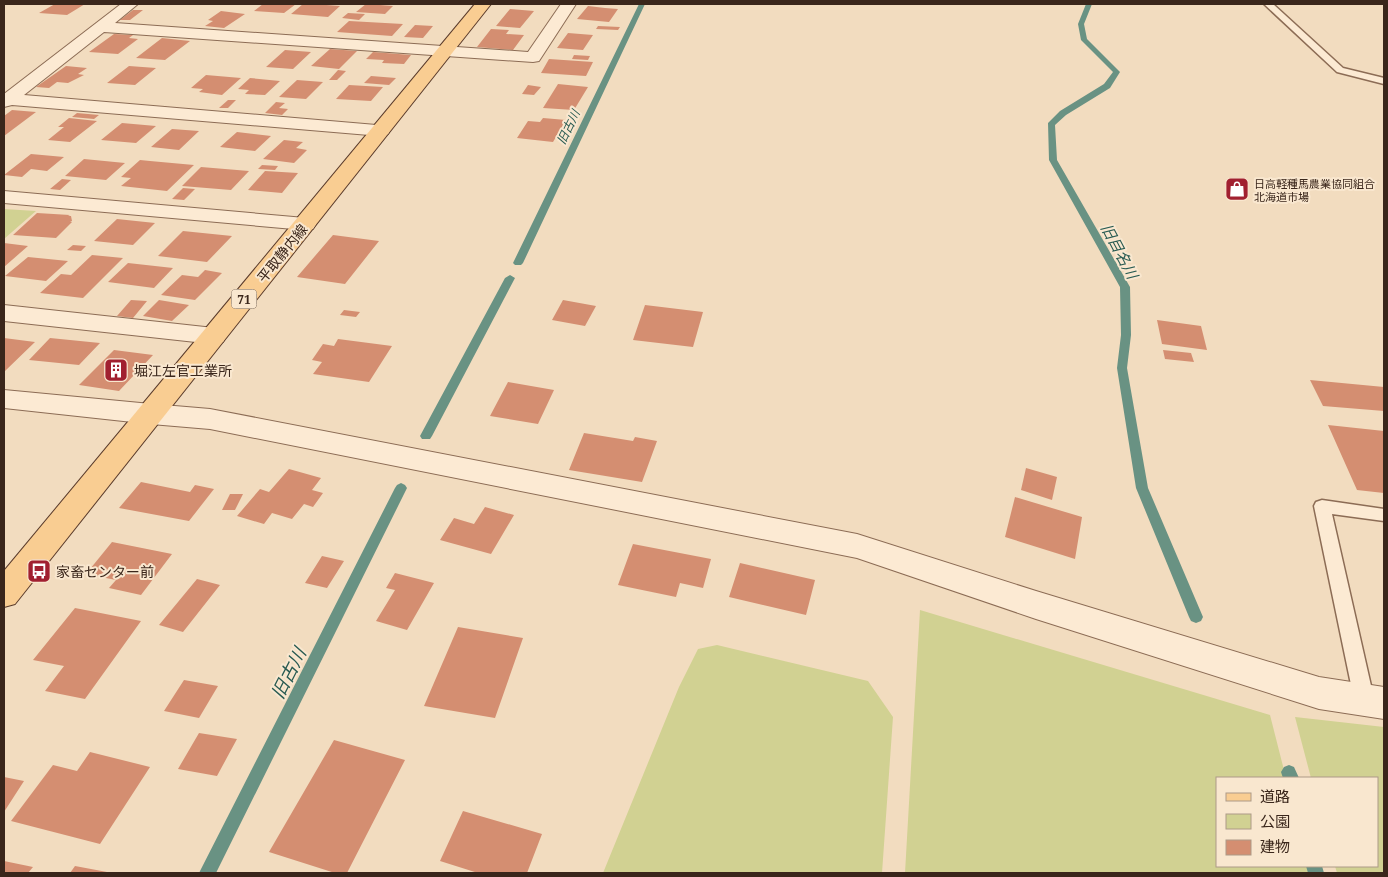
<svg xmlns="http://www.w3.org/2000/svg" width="1388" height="877" viewBox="0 0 1388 877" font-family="'Noto Serif','Noto Sans JP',serif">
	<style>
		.green { fill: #d1d192 }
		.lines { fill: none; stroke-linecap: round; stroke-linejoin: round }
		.stream { fill: #699283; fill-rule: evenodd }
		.building { fill: #d48e71 }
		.service-casing { stroke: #8c6c55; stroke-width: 3 }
		.minor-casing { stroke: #8c6c55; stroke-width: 2 }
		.tertiary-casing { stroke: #8c6c55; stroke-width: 2 }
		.primary-casing { stroke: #593a2a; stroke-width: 2 }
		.service { fill: #fcead3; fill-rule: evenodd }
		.minor { fill: #fcead3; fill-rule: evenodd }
		.tertiary { fill: #fcead3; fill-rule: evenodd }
		.primary { fill: #f9cd92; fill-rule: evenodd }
		.labels { text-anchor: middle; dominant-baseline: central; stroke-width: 4; stroke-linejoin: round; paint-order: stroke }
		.far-poi-label { font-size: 11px; fill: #3a261b; stroke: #f9e7cf; text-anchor: start }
		.far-water-label { font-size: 12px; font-style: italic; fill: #295b52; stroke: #f9e7cf }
		.shield { fill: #f9e7cf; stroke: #736051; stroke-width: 1 }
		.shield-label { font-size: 12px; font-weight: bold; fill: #3a261b }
		.street-label { font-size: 14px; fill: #3a261b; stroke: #f9e7cf }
		.poi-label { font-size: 14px; fill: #3a261b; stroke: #f9e7cf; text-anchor: start }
		.water-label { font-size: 15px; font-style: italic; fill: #295b52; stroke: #f9e7cf }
		.near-water-label { font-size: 18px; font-style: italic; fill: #295b52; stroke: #f9e7cf }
	</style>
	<rect width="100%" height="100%" fill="#f2dcbf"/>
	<!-- green -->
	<path class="green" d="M4,209l32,2 -32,28z
		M920,610l350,105 16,63h-69v88h90l2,7h-404z
		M717,645l151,36 25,36 -11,156h-279l76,-186 19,-38z
		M1295,717l89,10v146h-47l-2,-7h42v-88h-66z"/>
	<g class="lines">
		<!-- stream -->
		<path class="stream" d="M639,4h6l-122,259 -2,2h-6l-2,-2z
			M1086,4h6l-8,20 3,15 33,33 -10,16 -44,27 -11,10 2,35 73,127 1,48 -4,33 21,120 55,129 -2,4 -5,2 -5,-2 -2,-4 -53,-129 -19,-120 4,-33 -1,-48 -71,-127 -1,-37 12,-12 44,-27 9,-12 -32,-32 -3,-16z
			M510,275l5,3 -83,158 -2,3h-8l-2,-3 85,-158z
			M401,483l4,2 2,3 -191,385h-17l196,-385 2,-3z
			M1289,765l5,2 5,11h-16l-2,-6 3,-5z
			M1306,866h16l2,7h-16z"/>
	</g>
	<!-- building -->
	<path class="building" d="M55,4h30l-18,11 -28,-2z
		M263,4h33l-12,9 -30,-2z
		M303,4h10l27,2 -12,11 -37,-3z
		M366,4h1l26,2 -8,8 -29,-2z
		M588,6l17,2 13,1 -9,13 -32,-3z
		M510,9l24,2 -14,17 -24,-2z
		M133,10h10l-13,10h-10z
		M221,11l24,3 -21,14 -19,-2 8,-5 -5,-1z
		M348,13l17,1 -6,6 -17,-2z
		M349,21l54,3 -11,12 -55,-4z
		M415,25l18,1 -10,12 -19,-1z
		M598,26l22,1 -2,3 -22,-1z
		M491,29l18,1 -3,4 18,1 -11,15 -36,-3z
		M568,33l25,2 -10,15 -26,-2z
		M114,34l19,1 -4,3 9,1 -20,15 -29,-2z
		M162,38l28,3 -25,19 -29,-2z
		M330,49l27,2 -18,18 -28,-3z
		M285,50l26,2 -18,17 -27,-2z
		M373,52l38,3 -7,9 -22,-1 2,-3 -18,-1z
		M574,55l16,1 -2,4 -16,-1z
		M549,59l44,3 -7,14 -45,-3z
		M66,66l21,2 -9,6 6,1 -16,8 -11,-1 -8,6 -13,-1z
		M129,66l27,2 -21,17 -28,-2z
		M338,70l8,1 -9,9h-8z
		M206,75l35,3 -19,17 -23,-3 4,-3 -12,-1z
		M371,76l25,2 -7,7 -25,-2z
		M250,78l30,3 -15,14 -20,-1 4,-4 -11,-1z
		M297,80l26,2 -17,17 -27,-2z
		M558,84l30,3 -14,23 -31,-2z
		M349,85l34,2 -12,14 -35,-2z
		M528,85l13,2 -7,8 -12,-1z
		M228,100h8l-8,8h-9z
		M276,102l9,1 -6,5 9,1 -6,6 -17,-2z
		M12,110l24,2 -32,24v-20z
		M77,113l22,2 -5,4 -22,-2z
		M69,118l28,3 -27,21 -22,-2 16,-13h-6z
		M543,118l23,2 -13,22 -36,-4 11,-17 12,1z
		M122,123l34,3 -20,17 -35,-3z
		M172,129l27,2 -20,19 -28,-3z
		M237,132l34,4 -16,15 -35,-4z
		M284,140l19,2 -7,6 11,2 -13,13 -31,-4z
		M31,154l33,3 -17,14 -16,-2 -9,8 -18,-2z
		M84,159l41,4 -19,17 -41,-4z
		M140,160l10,1 44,4 -27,26 -46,-5 10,-8 -10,-1z
		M262,165l16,1 -3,4 -17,-1z
		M201,167l48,4 -18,19 -49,-4z
		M265,171l33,2 -16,20 -34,-3z
		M62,179l9,1 -11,10 -10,-1z
		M183,188l12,1 -11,11 -12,-1z
		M37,213l33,2 -2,1h3l1,5 -2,1h2l-16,16 -43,-3z
		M117,219l38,4 -22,22 -39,-4z
		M183,231l49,5 -25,26 -49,-6z
		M333,235l46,6 -34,43 -48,-7z
		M4,243l24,3 -24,21z
		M73,245l13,1 -5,5 -14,-1z
		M92,255l31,3 -40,40 -43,-5 21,-19 10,1z
		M28,257l40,4 -22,20 -41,-5z
		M128,263l45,5 -19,20 -46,-6z
		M205,270l17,3 -27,27 -34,-5 21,-20 16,2z
		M131,300l16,1 -14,17 -16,-2z
		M159,300l30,5 -17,16 -29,-5z
		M563,300l33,6 -11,20 -33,-6z
		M645,305l58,7 -10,35 -60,-7z
		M344,310l16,2 -4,5 -16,-2z
		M1157,320l44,6 6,24 -45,-6z
		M4,338l31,4 -30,29h-1z
		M50,338l50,5 -21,22 -50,-5z
		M338,339l54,7 -23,36 -56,-8 9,-12 -10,-2 11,-16 11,2z
		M114,350l39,5 -34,36 -40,-6z
		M1163,350l28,3 3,9 -29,-3z
		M1310,380l74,7v24l-61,-5z
		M508,382l46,8 -16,34 -48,-8z
		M1328,425l56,6v62l-27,-3z
		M584,433l49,8 2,-4 22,4 -15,41 -73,-12z
		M1026,468l31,9 -5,23 -31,-10z
		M289,469l32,9 -9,12 11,3 -10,14 -9,-3 -12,15 -20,-6 -8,11 -27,-8 23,-27 9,3z
		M141,482l49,10 5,-7 19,4 -25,32 -70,-13z
		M230,494h13l-8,16h-13z
		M1015,497l67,20 -7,42 -70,-22z
		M485,507l29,8 -23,39 -51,-14 14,-22 20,6z
		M112,542l60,12 -31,41 -32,-7 7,-8 -30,-6z
		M633,544l78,15 -8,29 -23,-5 -4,14 -58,-12z
		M322,556l22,5 -17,27 -22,-5z
		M740,563l75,17 -9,35 -77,-18z
		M395,573l39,10 -27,47 -31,-9 19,-31 -9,-2z
		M197,579l23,6 -37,47 -24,-7z
		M75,608l66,13 -56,78 -40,-8 19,-25 -31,-6z
		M458,627l65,11 -28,80 -71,-12z
		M184,680l34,6 -19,32 -35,-7z
		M199,733l38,6 -20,37 -39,-7z
		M334,740l71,20 -58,113h-12l-66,-21z
		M90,752l60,15 -50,77 -89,-23 42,-56 24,6z
		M4,777l20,4 -20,31z
		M463,811l79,23 -15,39h-49l-38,-12z
		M4,861l29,6 -5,6h-24z
		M75,866l32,6 -1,1h-36z"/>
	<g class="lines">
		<!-- service casing -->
		<g class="service-casing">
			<path id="service" d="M1264,4h9l70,64 41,10v6l-47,-12z
				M1322,500l62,9v12l-52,-7 42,185 -3,6 -7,3 -7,-3 -3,-6 -40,-193 2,-4z"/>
		</g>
		<!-- minor casing -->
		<g class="minor-casing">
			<path id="minor" d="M121,4h17l-23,19 413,29 33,-48h15l-37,57 -6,1 -429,-30 -80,63 364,31 2,4 -2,4 -7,2 -369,-31 -8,2v-13z
				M4,191l301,27 8,1 3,5 -3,5 -8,1 -301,-27z
				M4,305l210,23 9,2 3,6 -3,6 -9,2 -210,-23z
				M4,390l147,14 9,3 4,7 -4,7 -9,3 -147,-16z"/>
		</g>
		<!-- tertiary casing -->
		<g class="tertiary-casing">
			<path id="tertiary" d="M151,404l59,5 647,125 179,57 283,86 65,10v32l-65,-10 -283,-90 -179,-61 -647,-129 -59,-5 -9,-3 -4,-7 4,-7z"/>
		</g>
		<!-- primary casing -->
		<g class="primary-casing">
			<path id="primary" d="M475,4h16l-476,600 -11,3v-36z"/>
		</g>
		<!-- service -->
		<use href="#service" class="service"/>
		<!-- minor -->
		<use href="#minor" class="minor"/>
		<!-- tertiary -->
		<use href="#tertiary" class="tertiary"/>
		<!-- primary -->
		<use href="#primary" class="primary"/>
	</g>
	<!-- icons -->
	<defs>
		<g id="shop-square" transform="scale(1.25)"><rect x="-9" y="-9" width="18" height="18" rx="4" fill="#a12030" stroke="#f9e7cf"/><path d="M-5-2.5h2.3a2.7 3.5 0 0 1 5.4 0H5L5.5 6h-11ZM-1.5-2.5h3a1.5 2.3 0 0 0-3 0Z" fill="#fff"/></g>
		<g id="building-square" transform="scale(1.25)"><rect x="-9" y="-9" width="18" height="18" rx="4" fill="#a12030" stroke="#f9e7cf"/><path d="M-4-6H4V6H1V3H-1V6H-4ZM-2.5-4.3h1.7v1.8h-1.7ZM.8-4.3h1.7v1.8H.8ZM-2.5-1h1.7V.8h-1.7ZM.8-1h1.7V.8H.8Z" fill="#fff"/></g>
		<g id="bus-square" transform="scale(1.25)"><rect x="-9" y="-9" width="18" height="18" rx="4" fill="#a12030" stroke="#f9e7cf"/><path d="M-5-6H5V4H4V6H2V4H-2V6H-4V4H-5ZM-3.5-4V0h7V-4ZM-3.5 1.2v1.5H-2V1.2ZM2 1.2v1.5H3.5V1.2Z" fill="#fff"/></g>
	</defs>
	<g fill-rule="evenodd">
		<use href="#shop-square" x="1237" y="189"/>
		<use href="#building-square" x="116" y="370"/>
		<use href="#bus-square" x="39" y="571"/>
	</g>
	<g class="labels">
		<!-- far-poi labels -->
		<g class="far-poi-label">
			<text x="1254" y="183">日高軽種馬農業協同組合<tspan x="1254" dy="13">北海道市場</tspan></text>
		</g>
		<!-- far-water labels -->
		<g class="far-water-label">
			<text transform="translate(568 127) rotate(-64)">旧古川</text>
		</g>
		<!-- shield labels -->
		<rect class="shield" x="231.5" y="289.5" width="25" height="19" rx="4"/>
		<g class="shield-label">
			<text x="244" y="299">71</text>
		</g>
		<!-- street labels -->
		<g class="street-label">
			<text transform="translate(282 253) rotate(-51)">平取静内線</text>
		</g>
		<!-- poi labels -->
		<g class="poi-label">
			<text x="134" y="370">堀江左官工業所</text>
			<text x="56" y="571">家畜センター前</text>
		</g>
		<!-- water labels -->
		<g class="water-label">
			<text transform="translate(1120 251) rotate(62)">旧目名川</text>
		</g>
		<!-- near-water labels -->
		<g class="near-water-label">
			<text transform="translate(288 673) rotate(-63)">旧古川</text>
		</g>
	</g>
	<!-- border -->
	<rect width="1388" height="877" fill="none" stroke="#3a261b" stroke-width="10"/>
	<!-- legend -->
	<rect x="1216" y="777" width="162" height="90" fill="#f9e7cf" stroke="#ad9a87"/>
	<rect x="1226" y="793" width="25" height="8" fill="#f9cd92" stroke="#ad9a87"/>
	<text x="1260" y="802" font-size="15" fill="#3a261b">道路</text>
	<rect x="1226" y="814" width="25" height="15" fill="#d1d192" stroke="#ad9a87"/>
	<text x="1260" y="827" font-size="15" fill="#3a261b">公園</text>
	<rect x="1226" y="840" width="25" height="15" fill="#d48e71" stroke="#ad9a87"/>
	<text x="1260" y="852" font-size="15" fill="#3a261b">建物</text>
</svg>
